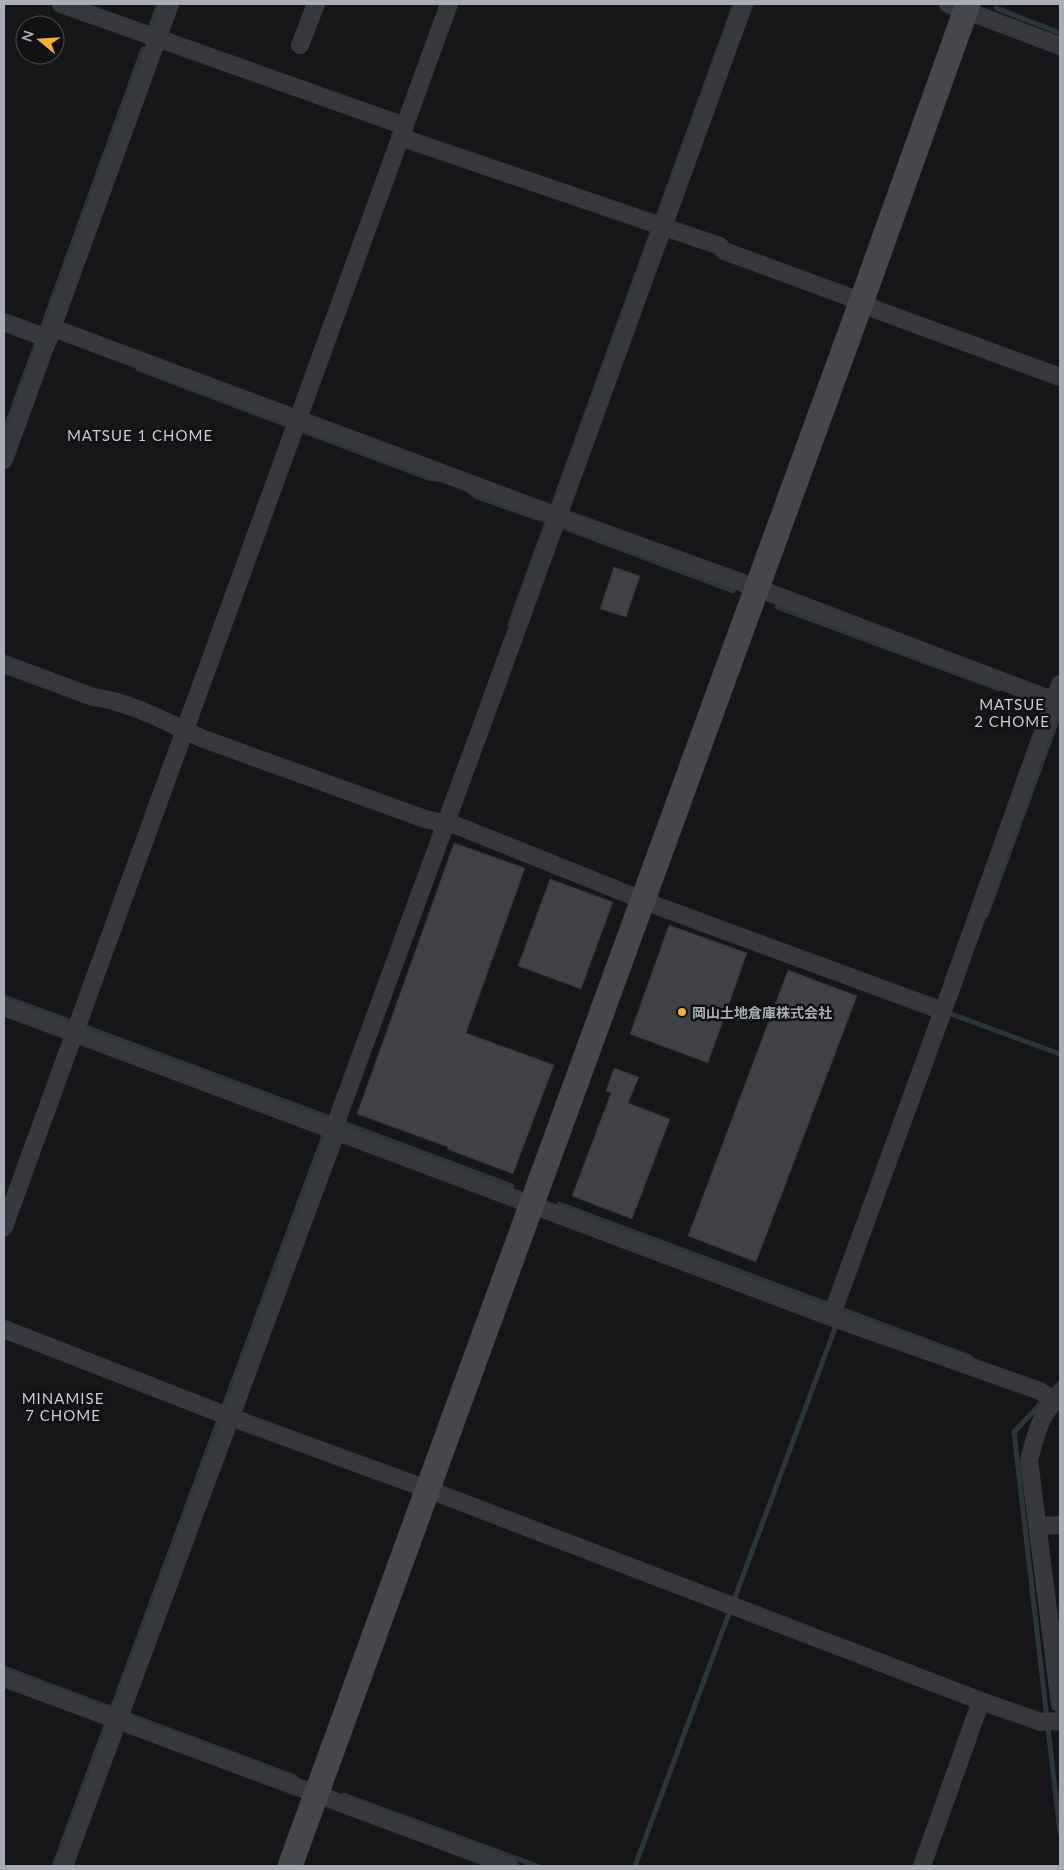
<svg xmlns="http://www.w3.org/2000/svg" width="1064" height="1870" viewBox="0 0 1064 1870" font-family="Lato,'Noto Sans JP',sans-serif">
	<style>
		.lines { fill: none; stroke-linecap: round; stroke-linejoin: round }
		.stream { stroke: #2c353c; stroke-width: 5 }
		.building { fill: #404145; stroke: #303034 }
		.street { stroke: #37383d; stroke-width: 18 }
		.secondary { stroke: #45474d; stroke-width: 25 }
		.poi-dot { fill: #f2b134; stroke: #111113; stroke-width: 2 }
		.labels { text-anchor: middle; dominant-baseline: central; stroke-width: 5; stroke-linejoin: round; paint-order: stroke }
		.poi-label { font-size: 14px; font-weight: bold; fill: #a8adb8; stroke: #111113; text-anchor: start }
		.neighbourhood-label { font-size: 15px; letter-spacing: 1px; fill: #c9ccd4; stroke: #111113 }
	</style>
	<rect width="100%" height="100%" fill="#161618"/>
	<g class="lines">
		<!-- stream -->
		<path class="stream" d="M996,8l64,25
			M151,26l8,-22
			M41,331l102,-282
			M138,369l146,55
			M303,431l125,47 10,1
			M4,432l33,-90
			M469,491l8,6 72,25
			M557,525l176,66
			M777,607l222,82
			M510,624l225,-620
			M986,916l74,-204
			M4,997l63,23
			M951,1014l109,40
			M86,1027l426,159
			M559,1204l411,153
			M1052,1391l8,-8
			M1045,1399l-31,33 46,400
			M4,1668l109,41
			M124,1713l171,64
			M344,1795l193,71
			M54,1866l272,-736
			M635,1866l202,-543"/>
	</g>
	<!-- building -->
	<path class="building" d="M614,567l26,9 -14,41 -26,-8z
		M454,843l71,25 -59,165 88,32 -41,109 -66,-25 1,-2 -91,-33z
		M550,879l63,23 -32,87 -63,-23z
		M669,925l78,28 -39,110 -78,-29z
		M788,970l69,26 -101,266 -68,-26z
		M614,1068l25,9 -11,26 42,16 -38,100 -60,-23 39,-103 -5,-2z"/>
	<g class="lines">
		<!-- street -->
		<path class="street" d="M61,4l344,122
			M948,4l112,42
			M300,45l16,-41
			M400,137l320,109 4,5 120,44 33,15 183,67
			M4,322l45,17
			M53,328l499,186 205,74 303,115
			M4,460l166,-456
			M4,664l89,33c35,4 76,26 108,41l224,81 33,7 202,81 283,104
			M4,1007l827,310 209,74 14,10
			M4,1227l445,-1223
			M831,1317l112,-306 117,-327
			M4,1329l226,88 197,72 554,212 60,21 19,-1
			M1060,1395c-20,19 -24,39 -31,65l31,244
			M1039,1526l21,-1
			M4,1678l506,188
			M64,1866l269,-725 5,-24c135,-371 274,-741 406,-1113
			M922,1866l59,-165"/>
		<!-- secondary -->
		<path class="secondary" d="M290,1866l571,-1563 107,-299"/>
	</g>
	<!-- markers -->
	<circle class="poi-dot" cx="682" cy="1012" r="5"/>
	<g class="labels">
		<!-- poi labels -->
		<g class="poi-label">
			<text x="692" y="1012">岡山土地倉庫株式会社</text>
		</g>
		<!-- neighbourhood labels -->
		<g class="neighbourhood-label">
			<text x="140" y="435">MATSUE 1 CHOME</text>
			<text x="1012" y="704">MATSUE<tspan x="1012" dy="17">2 CHOME</tspan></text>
			<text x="63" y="1398">MINAMISE<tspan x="63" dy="17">7 CHOME</tspan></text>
		</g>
	</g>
	<!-- border -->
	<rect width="1064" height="1870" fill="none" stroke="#a8adb8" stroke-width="10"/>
	<!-- north arrow -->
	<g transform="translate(40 40) rotate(288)"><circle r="24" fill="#111113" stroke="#4d4f55"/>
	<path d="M0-4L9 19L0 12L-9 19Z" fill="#f2b134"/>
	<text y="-8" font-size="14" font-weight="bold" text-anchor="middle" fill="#a8adb8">N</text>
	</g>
</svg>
